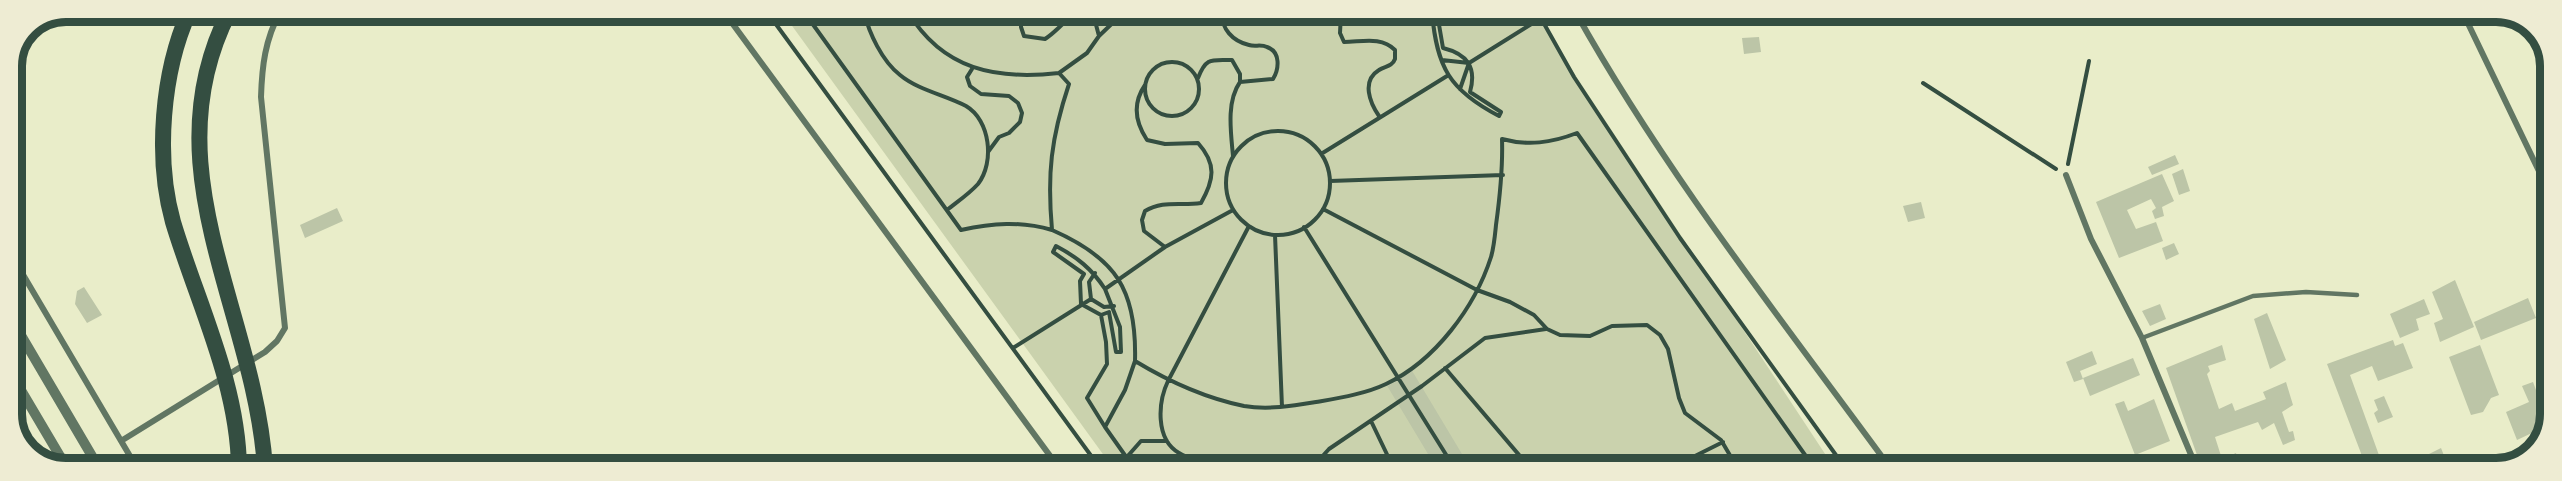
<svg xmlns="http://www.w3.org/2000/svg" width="2562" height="481" viewBox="0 0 2562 481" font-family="Cabin,sans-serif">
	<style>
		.green { fill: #cad2ad }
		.building { fill: #bcc5a7 }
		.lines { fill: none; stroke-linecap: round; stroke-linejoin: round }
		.path { stroke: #344e41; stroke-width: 4 }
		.service { stroke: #617663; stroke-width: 4.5 }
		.minor { stroke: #617663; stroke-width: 6 }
		.tertiary { stroke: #617663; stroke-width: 10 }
		.trunk { stroke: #344e41; stroke-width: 16 }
		.rim { fill: none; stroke: #344e41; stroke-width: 8 }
	</style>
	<rect width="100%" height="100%" fill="#e9edc9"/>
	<!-- green -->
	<path class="green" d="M782,12l756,1 28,48 269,408 -722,-1z"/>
	<!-- building -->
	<path class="building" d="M1759,37l2,15 -17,2 -2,-16z
		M2175,155l4,9 -27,11 -4,-8z
		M2183,169l7,22 -11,4 -7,-21z
		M2162,174l12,27 -12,6 2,9 -9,3 -3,-8 4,-3 -5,-9 -24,11 9,19 20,-7 7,19 -44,17 -23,-56z
		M1921,202l4,16 -17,4 -5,-16z
		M337,208l6,13 -38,17 -5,-13z
		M2174,243l5,11 -13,6 -4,-12z
		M2455,280l19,47 -34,15 -6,-19 9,-4 -11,-27z
		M84,287l18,28 -15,8 -12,-19 2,-13z
		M2528,298l8,20 -55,22 -7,-18z
		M2424,299l6,15 -14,5 3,11 -19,8 -10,-24z
		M2160,304l6,15 -16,7 -8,-15z
		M2267,313l19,47 -16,9 -16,-50z
		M2393,340l2,6 8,-3 10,25 -35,13 -6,-15 -22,9 34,94h-17l-40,-105z
		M2222,345l4,15 -18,6 2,5 -3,3 12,35 13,-6 3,8 31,-12 -3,-7 23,-10 7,23 -11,7 7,20 4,-1 2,9 -12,5 -9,-22 -12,7 -4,-8 -43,15 7,22 14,-6 2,7 -12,6 1,3h-25l-36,-101z
		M2480,345l19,50 -8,3 -8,14 -12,3 -22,-58z
		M2092,351l5,13 -17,7 3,8 -9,3 -8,-20z
		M2133,358l7,17 -50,21 -7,-18z
		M1411,369l60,100h-34l-51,-85z
		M2533,382l6,16 10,-4v31l-32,15 -11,-28 23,-10 -7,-16z
		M2384,396l9,21 -15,6 -4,-10 4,-3 -4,-10z
		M2154,399l16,42 -35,14 -20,-51 9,-3 4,10z
		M2441,448l8,20 -21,1 -5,-12z
		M2256,454l6,15h-21l-3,-6z"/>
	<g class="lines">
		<!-- path -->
		<path class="path" d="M767,12l333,456
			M804,12l157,218c31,-7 60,-9 91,0
			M864,12c5,21 18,49 36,63 18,15 45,20 66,31 24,14 29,56 12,78 -9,10 -21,18 -31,26
			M908,12c35,58 88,68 151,61l10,11c-18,54 -22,90 -17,146 64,28 85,60 83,131 33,20 70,37 109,45 24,4 48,0 72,-4 23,-4 49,-8 70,-18 49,-23 89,-77 105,-127 3,-10 4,-22 5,-32 4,-29 7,-56 6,-86 26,7 49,4 75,-6l238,336
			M1021,12v15l3,9 21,3c20,-13 21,-29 50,-18l4,15
			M1221,12c1,17 11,29 28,33 6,2 12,-1 18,2 14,5 12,22 6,32l-33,3
			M1263,12l5,7 19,2 15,-9
			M1341,13l-1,20 4,9c18,0 37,-6 51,8 0,0 0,9 0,9 -3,8 -10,7 -16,11 -18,11 -9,33 0,46
			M1432,13h5l6,35c24,6 34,19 27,44l31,20 -2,4c-50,-26 -62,-49 -67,-103z
			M1538,13l36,64 106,161 166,231
			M1442,60l27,3 -9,26
			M1145 89a27 27 0 1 1 54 0a27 27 0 1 1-54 0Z
			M1469,63l72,-45
			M972,69l-5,8 3,9 11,8 28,2 9,7 4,10 -2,9 -11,11 -10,4 -11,15
			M1059,73l28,-20 12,-17 25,-24
			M1198,78c8,-21 13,-18 34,-18l8,14v8c-14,20 -9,51 -7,74
			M1923,83l133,86
			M1145,85c-13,19 -10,37 2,55l18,4 33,-1c19,21 16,37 3,60 -21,3 -38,-3 -56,8l-3,9 2,11 21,16
			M1226 183a52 52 0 1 1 104 0a52 52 0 1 1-104 0Z
			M1321,154l126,-78
			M2068,164l21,-103
			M1330,181l173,-6
			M1323,209l154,81 33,12 24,13 13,14 13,6 30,1 22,-10 35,-1 13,10 8,14 11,49 6,15 36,27 17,29
			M1304,227l151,242
			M1275,235l7,172
			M1095,273l-6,9 2,17 13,8 10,-1
			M1101,315l8,-3 7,40h5l-1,-25 -15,-38
			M1013,348l78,-49
			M1445,368l86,101
			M1371,421l23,48
			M1105,427l-18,-29 20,-34 -1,-22 -5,-27 -20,-11 -1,-23 4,-7 -31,-22 3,-6c21,11 36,23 49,43l60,-42 68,-37
			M1126,458l15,-17h26
			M1134,468l-29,-41 20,-37 10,-29
			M1213,468c-11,-7 -23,-8 -34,-15 -24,-14 -21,-51 -11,-72l81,-155
			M1311,469l18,-20 93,-63 63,-48 61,-9
			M1657,469l20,-4 46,-23"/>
		<!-- service -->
		<path class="service" d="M2524,22l26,61
			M2142,338l111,-42 53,-4 51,3"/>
		<!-- minor -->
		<path class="minor" d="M724,12l335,456
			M1576,13c90,161 206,307 315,456
			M2463,13l86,179
			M2066,175l25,64 51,99 55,131
			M12,256l125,212
			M121,441l144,-89 12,-11 8,-13 -24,-231c1,-31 4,-57 19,-85
			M2490,469l44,-18"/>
		<!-- tertiary -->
		<path class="tertiary" d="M12,320l87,148
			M12,375l55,93"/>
		<!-- trunk -->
		<path class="trunk" d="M189,12c-27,60 -34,146 -16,210 24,80 65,161 66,246
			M229,12c-80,157 26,299 36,456"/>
	</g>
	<!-- crop -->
	<path d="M0 0H2562V481H0ZM66 22H2496A44 44 0 0 1 2540 66V414A44 44 0 0 1 2496 458H66A44 44 0 0 1 22 414V66A44 44 0 0 1 66 22Z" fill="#eeecd3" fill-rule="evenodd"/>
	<path class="rim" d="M66 22H2496A44 44 0 0 1 2540 66V414A44 44 0 0 1 2496 458H66A44 44 0 0 1 22 414V66A44 44 0 0 1 66 22Z"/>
</svg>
